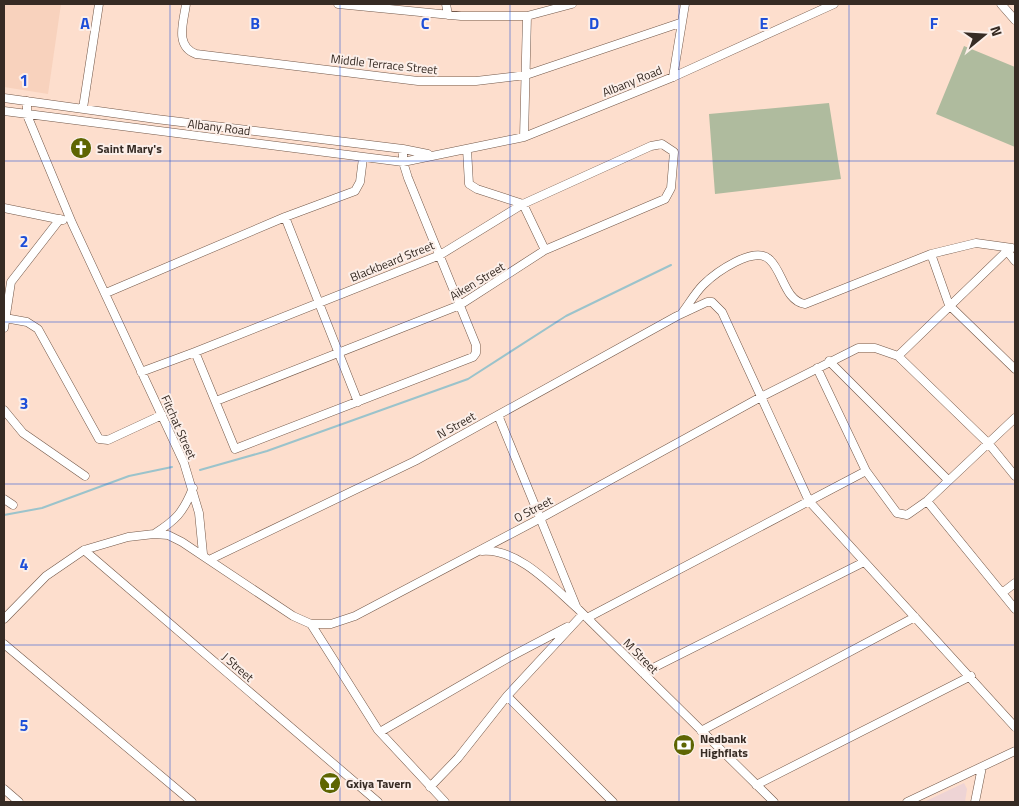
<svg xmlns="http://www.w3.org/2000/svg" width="1019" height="806" viewBox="0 0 1019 806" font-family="'Titillium Web',sans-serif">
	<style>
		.built { fill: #f8d2bd }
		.medical { fill: #eed4d5 }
		.garden { fill: #afbb9e }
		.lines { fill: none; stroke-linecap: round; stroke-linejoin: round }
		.stream { stroke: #9bc3cb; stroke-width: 2 }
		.minor-casing { stroke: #735849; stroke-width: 9 }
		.minor { stroke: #fff; stroke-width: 8 }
		.grid { fill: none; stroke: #1d4ed8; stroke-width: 1; stroke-opacity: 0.55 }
		.labels { text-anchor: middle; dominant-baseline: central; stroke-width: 4; stroke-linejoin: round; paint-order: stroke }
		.street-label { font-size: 12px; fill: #362b24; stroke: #fcefe9 }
		.poi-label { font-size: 12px; font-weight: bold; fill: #362b24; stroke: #fcefe9; text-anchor: start }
		.grid-label { font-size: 16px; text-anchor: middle; font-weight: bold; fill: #1d4ed8; stroke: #fcefe9; stroke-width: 4; stroke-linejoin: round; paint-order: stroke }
	</style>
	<rect width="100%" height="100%" fill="#fddecd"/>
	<!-- built -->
	<path class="built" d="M4,4h57l-13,90 -44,-7z"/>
	<!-- medical -->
	<path class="medical" d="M964,783l3,6 -2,13h-41z"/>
	<!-- garden -->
	<path class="garden" d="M964,46l51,21v80l-79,-33z
		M829,103l12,76 -126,15 -6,-80z"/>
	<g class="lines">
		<!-- stream -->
		<path class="stream" d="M200,470l67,-19 201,-72 98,-63 105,-51
			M4,515l38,-7 87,-32 43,-9"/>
		<!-- minor casing -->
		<g class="minor-casing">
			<path id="minor" d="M186,4c-2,17 -12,42 10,50l222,27h58l50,-6 154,-52
				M338,4l123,12h66l45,-12
				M446,4l2,11
				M1001,4l14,16
				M673,77l12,-73
				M4,98l152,21 247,30 25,5
				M27,101v14l45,108 112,240 15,50 4,41
				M83,108l16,-104
				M4,111l399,51 121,-25 149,-60 161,-73
				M524,137l3,-121
				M467,149l2,35 8,5 46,15 22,46
				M4,208l59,12
				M285,217l73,185
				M1007,251l8,10
				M931,254l45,-11 36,5
				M106,293l179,-76 70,-26 5,-9 3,-24
				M682,313c7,-9 13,-20 21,-28 12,-12 52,-41 67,-25 13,12 15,41 35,44l126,-50 18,51 66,64
				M5,318l22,4 11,7 61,110 9,1 54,-25
				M4,328l7,-46 49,-63
				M195,352l40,97 238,-92 3,-4v-8l-68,-167 -5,-16v-13
				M898,356l112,-108
				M829,361l119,119
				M817,368l49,103 31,42 10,2 20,-14 88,-83
				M141,372l54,-20 245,-97 83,-51 128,-58 11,-2 12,8 -3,36 -6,11 -120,51 -85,55 -244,96
				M4,410l19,23 62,43
				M498,415l78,191
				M4,499l9,6
				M927,501l88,108
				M154,534c22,-14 29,-21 39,-46
				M84,550l294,252
				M482,551c36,-3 70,35 95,57l197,194
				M211,559l204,-98 262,-145 30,-14h5l10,10 87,189 206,226
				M1002,593l13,-10
				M587,618l279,-147
				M4,619l42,-43 38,-26 44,-13 26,-3 14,1 14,7 111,74 18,8 67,106 67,72
				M311,624h20l24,-8 186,-98 220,-121 97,-49h17l23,8 91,88 26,32
				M4,644l188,158
				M643,673l221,-111
				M507,696l106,106
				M701,731l214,-114
				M380,732l128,-74 59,-31
				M756,785l215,-109
				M430,787l28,-29 49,-62 76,-82
				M4,789l15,13
				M907,802l108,-51
				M975,802l7,-35"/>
		</g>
		<!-- minor -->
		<use href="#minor" class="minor"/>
	</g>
	<!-- grid -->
	<path class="grid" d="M170,4v798M340,4v798M510,4v798M679,4v798M849,4v798M4,161h1011M4,322h1011M4,484h1011M4,645h1011"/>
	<!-- icons -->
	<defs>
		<g id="church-disc" transform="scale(1.125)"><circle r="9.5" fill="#5e6502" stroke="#fcefe9"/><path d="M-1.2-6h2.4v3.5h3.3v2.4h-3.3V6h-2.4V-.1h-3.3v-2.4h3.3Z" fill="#fff"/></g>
		<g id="bank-disc" transform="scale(1.125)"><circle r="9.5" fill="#5e6502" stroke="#fcefe9"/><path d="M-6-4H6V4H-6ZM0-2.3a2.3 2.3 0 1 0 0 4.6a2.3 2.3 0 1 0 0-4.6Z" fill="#fff"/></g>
		<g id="bar-disc" transform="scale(1.125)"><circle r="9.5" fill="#5e6502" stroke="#fcefe9"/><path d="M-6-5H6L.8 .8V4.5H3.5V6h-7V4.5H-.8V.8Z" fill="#fff"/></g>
	</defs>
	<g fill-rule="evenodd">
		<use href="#church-disc" x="81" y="148"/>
		<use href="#bank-disc" x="684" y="745"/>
		<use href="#bar-disc" x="330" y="783"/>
	</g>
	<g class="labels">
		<!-- street labels -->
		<g class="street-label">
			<text transform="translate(384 64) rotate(6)">Middle Terrace Street</text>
			<text transform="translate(632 81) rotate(-22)">Albany Road</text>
			<text transform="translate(219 127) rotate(7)">Albany Road</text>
			<text transform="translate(392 261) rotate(-22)">Blackbeard Street</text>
			<text transform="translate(477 281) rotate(-31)">Aiken Street</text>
			<text transform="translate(456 425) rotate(-29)">N Street</text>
			<text transform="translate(179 427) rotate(66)">Fitchat Street</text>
			<text transform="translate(533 509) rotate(-28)">O Street</text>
			<text transform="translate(641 656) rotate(45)">M Street</text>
			<text transform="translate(238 667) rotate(41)">J Street</text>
		</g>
		<!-- poi labels -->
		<g class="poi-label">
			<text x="97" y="148">Saint Mary's</text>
			<text x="700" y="738">Nedbank<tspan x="700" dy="14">Highflats</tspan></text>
			<text x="346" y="783">Gxiya Tavern</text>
		</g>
	</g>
	<g class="grid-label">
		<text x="85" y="29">A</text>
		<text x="255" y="29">B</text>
		<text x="425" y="29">C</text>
		<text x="594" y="29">D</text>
		<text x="764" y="29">E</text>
		<text x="934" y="29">F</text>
		<text x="24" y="86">1</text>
		<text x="24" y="247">2</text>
		<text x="24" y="409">3</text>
		<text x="24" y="570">4</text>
		<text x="24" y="731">5</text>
	</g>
	<!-- border -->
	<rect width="1019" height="806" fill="none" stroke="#362b24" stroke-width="10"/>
	<!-- north arrow -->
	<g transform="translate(984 35) rotate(72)" stroke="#fcefe9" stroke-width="4" paint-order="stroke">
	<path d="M0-4L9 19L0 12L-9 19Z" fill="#362b24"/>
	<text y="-8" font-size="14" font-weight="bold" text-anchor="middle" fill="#362b24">N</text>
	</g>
</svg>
